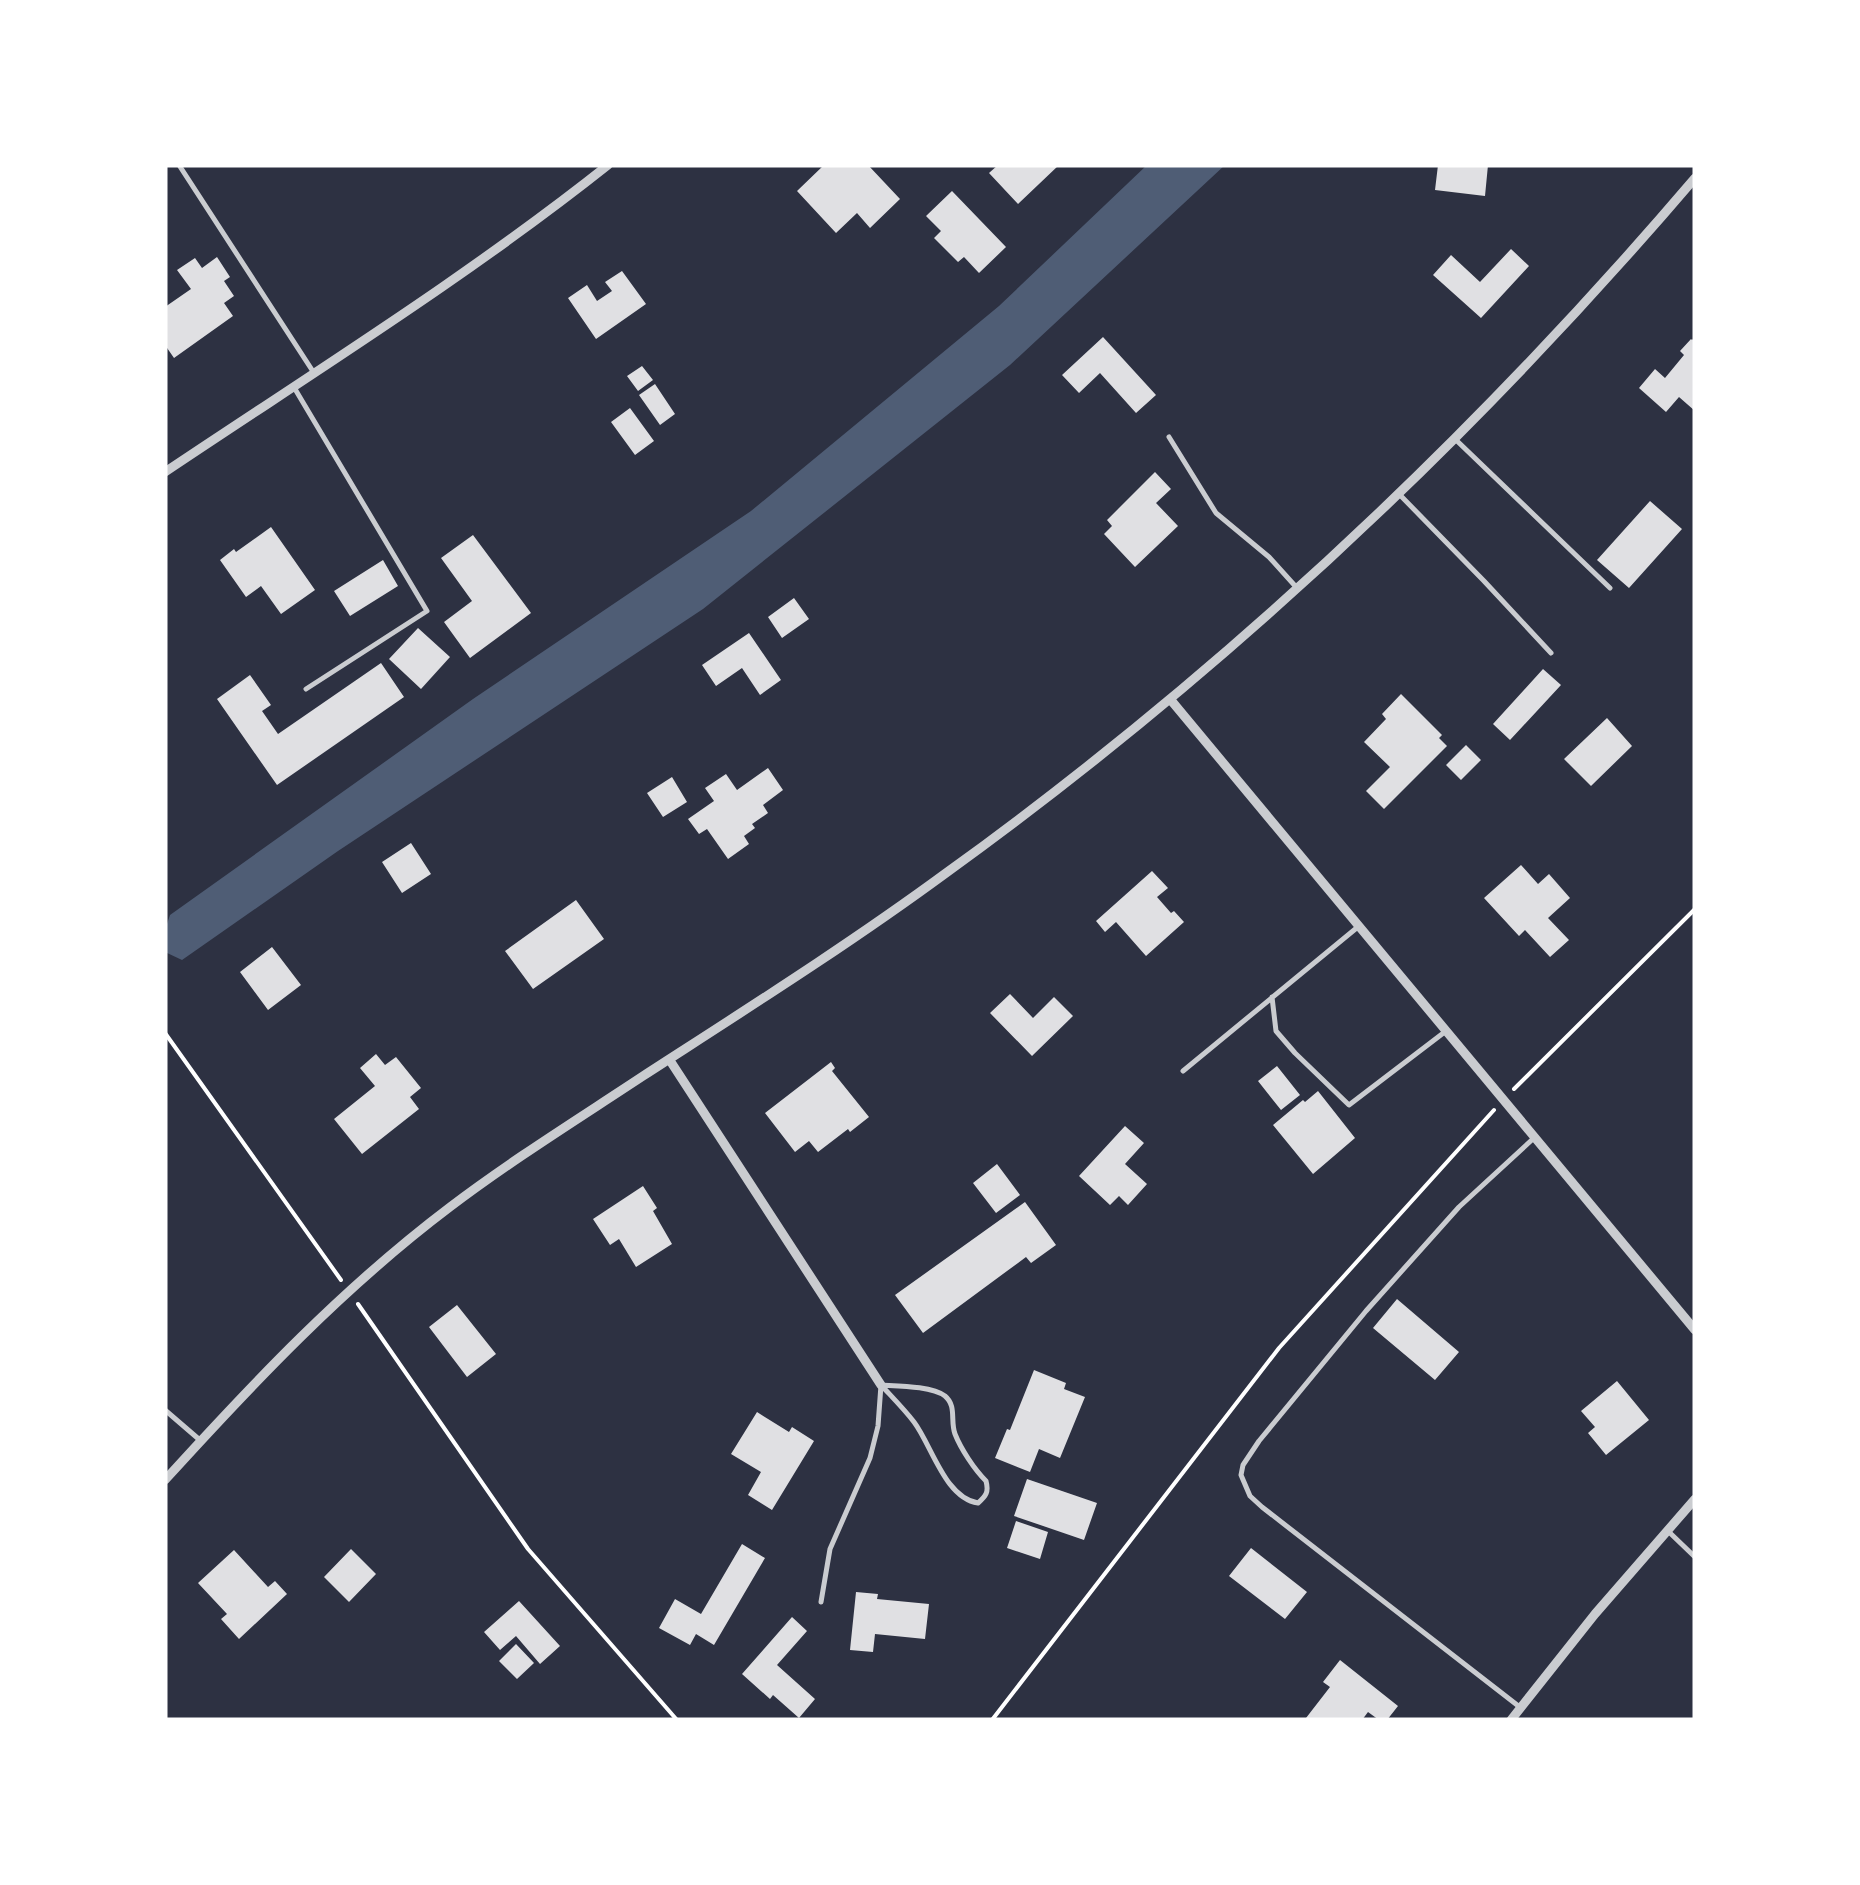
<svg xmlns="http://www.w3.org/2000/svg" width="1860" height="1885" viewBox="0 0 1860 1885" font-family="Montserrat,sans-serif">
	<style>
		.water { fill: #4f5d75 }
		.building { fill: #e0e0e3 }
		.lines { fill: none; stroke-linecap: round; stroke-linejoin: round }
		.path { stroke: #fff; stroke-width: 4 }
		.service { stroke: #caccd0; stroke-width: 5 }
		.minor { stroke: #caccd0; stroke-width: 9 }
	</style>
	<rect width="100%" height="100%" fill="#2d3142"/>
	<!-- water -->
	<path class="water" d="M1147,165h78l-215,200 -307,244 -365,242 -156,109 -17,-8v-22l5,-15 303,-216 278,-188 248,-205z"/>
	<!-- building -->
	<path class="building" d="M824,165h44l32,34 -30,29 -13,-15 -21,20 -39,-42z
		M998,165h61l-41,39 -29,-31z
		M1438,165h50l-3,31 -50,-6z
		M952,191l54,56 -27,26 -15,-16 -6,5 -24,-24 7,-7 -15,-15z
		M1511,249l18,17 -48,52 -48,-43 18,-20 29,27z
		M217,257l13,20 -6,4 10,15 -10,7 9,13 -59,42 -9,-13v-38l26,-18 -14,-19 18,-12 7,10z
		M622,271l24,33 -50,35 -28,-41 19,-13 10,16 15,-10 -7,-9z
		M1103,337l53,58 -20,18 -36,-40 -21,20 -17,-18z
		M1695,337v74l-16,-14 -13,15 -27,-24 16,-19 10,9 19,-23 -4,-4 11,-12 1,1z
		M642,366l11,14 -15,11 -11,-15z
		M655,384l20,30 -15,11 -21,-30z
		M630,408l24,33 -19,14 -24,-33z
		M1155,472l16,17 -15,14 22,23 -43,41 -31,-33 8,-8 -5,-6z
		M1650,501l32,28 -53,59 -32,-28z
		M271,527l44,63 -34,24 -20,-28 -15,11 -26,-37 14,-11 2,3z
		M473,535l58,78 -61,45 -26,-36 28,-21 -31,-43z
		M383,560l15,26 -48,30 -16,-25z
		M794,598l15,21 -27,19 -14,-21z
		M418,628l32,29 -29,32 -32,-30z
		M749,633l32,47 -21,15 -18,-27 -26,18 -14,-21z
		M381,663l23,34 -127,88 -60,-86 33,-24 21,30 -9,6 16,23z
		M1543,669l18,16 -51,55 -17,-16z
		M1401,694l41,41 -3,3 8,8 -63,63 -18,-18 24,-24 -26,-25 22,-23 -4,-5z
		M1607,718l25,28 -41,40 -27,-27z
		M1466,745l15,15 -20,20 -15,-15z
		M768,768l15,22 -20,15 5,8 -16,11 3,4 -11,8 5,8 -21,15 -21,-30 -8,5 -11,-15 26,-18 -9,-13 21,-14 11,16z
		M672,777l15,25 -24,15 -16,-24z
		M411,843l20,31 -29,19 -20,-31z
		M1521,865l17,19 11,-10 21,24 -22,20 21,22 -19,17 -25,-27 -6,6 -35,-38z
		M1152,871l16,17 -11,9 14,16 3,-2 10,11 -38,34 -30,-34 -11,10 -9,-11z
		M576,900l28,39 -71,50 -28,-38z
		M272,947l29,38 -33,25 -28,-38z
		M1010,994l23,24 21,-21 19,19 -41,40 -42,-43z
		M376,1054l9,11 11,-8 25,31 -11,9 9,12 -57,45 -28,-35 41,-33 -15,-18z
		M831,1062l4,6 -3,3 37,46 -19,15 -2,-3 -30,23 -9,-11 -14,11 -30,-39z
		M1277,1066l23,29 -19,15 -23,-29z
		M1318,1091l37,47 -42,36 -40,-49 30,-25 2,2z
		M1125,1126l19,17 -19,21 22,20 -19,21 -9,-9 -9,9 -31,-29z
		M997,1164l23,31 -24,18 -23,-30z
		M643,1186l14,22 -4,3 19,33 -36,23 -17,-28 -9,6 -17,-26z
		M1025,1202l31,43 -25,18 -5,-6 -103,76 -28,-38z
		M1397,1299l62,53 -24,28 -62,-52z
		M457,1305l39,49 -29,23 -38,-50z
		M1034,1370l32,13 -2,6 21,8 -25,61 -21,-9 -9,23 -35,-14 12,-29 3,1z
		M1617,1381l32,39 -43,35 -18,-22 7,-6 -14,-16z
		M757,1412l32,20 3,-5 22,14 -42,69 -24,-15 13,-23 -30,-18z
		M1027,1479l70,24 -13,37 -70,-24z
		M1016,1521l32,11 -8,27 -33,-11z
		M742,1544l23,14 -51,87 -18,-11 -6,11 -31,-17 16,-29 26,15z
		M1251,1548l56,44 -22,27 -56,-43z
		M351,1549l25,25 -27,28 -25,-25z
		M234,1550l34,37 7,-6 12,13 -48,45 -18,-20 6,-5 -29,-31z
		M856,1592l22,2 -1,5 52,5 -4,35 -50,-5 -2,18 -23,-2z
		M519,1601l41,45 -20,18 -24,-28 -16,14 -16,-18z
		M792,1617l15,14 -30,34 38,34 -16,19 -26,-23 -3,4 -28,-25z
		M516,1644l18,19 -17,16 -18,-18z
		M1340,1660l58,46 -11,14h-8l-11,-8 -6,8h-53l-3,-2 24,-31 -7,-5z"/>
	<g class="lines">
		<!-- path -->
		<path class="path" d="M165,1033l176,247
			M1514,1089l181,-180
			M358,1304l170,245 149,171
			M992,1720l287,-372 215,-238"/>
		<!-- service -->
		<path class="service" d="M179,165l135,208
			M295,389l132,222 -121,78
			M1169,437l47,76 53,44 28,31
			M1455,439l155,149
			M1399,494l85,87 67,72
			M1272,997l4,34 19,22 54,52 97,-74
			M1183,1071l176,-145
			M881,1385c17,1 51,1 64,11 12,10 5,25 10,38 6,15 19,35 31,47 3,11 0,15 -8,22 -33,-5 -46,-57 -64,-81 -10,-13 -22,-25 -33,-37z
			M165,1410l36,31
			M1669,1532l26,25
			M821,1602l9,-53 40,-91 8,-32 3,-41
			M1521,1708l-259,-201 -12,-11 -9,-21 2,-10 16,-24 107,-130 93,-104 76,-70"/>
		<!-- minor -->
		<path class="minor" d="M165,472c149,-100 302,-195 443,-307
			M1170,699l525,631
			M669,1059l212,326
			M165,1480c89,-98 179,-193 285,-273 62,-47 128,-88 193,-131 102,-66 205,-131 303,-203 277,-200 527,-435 749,-695
			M1511,1720l84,-106 100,-115"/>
	</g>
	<!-- border -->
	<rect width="1860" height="1885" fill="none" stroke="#ffffff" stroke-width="335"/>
</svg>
